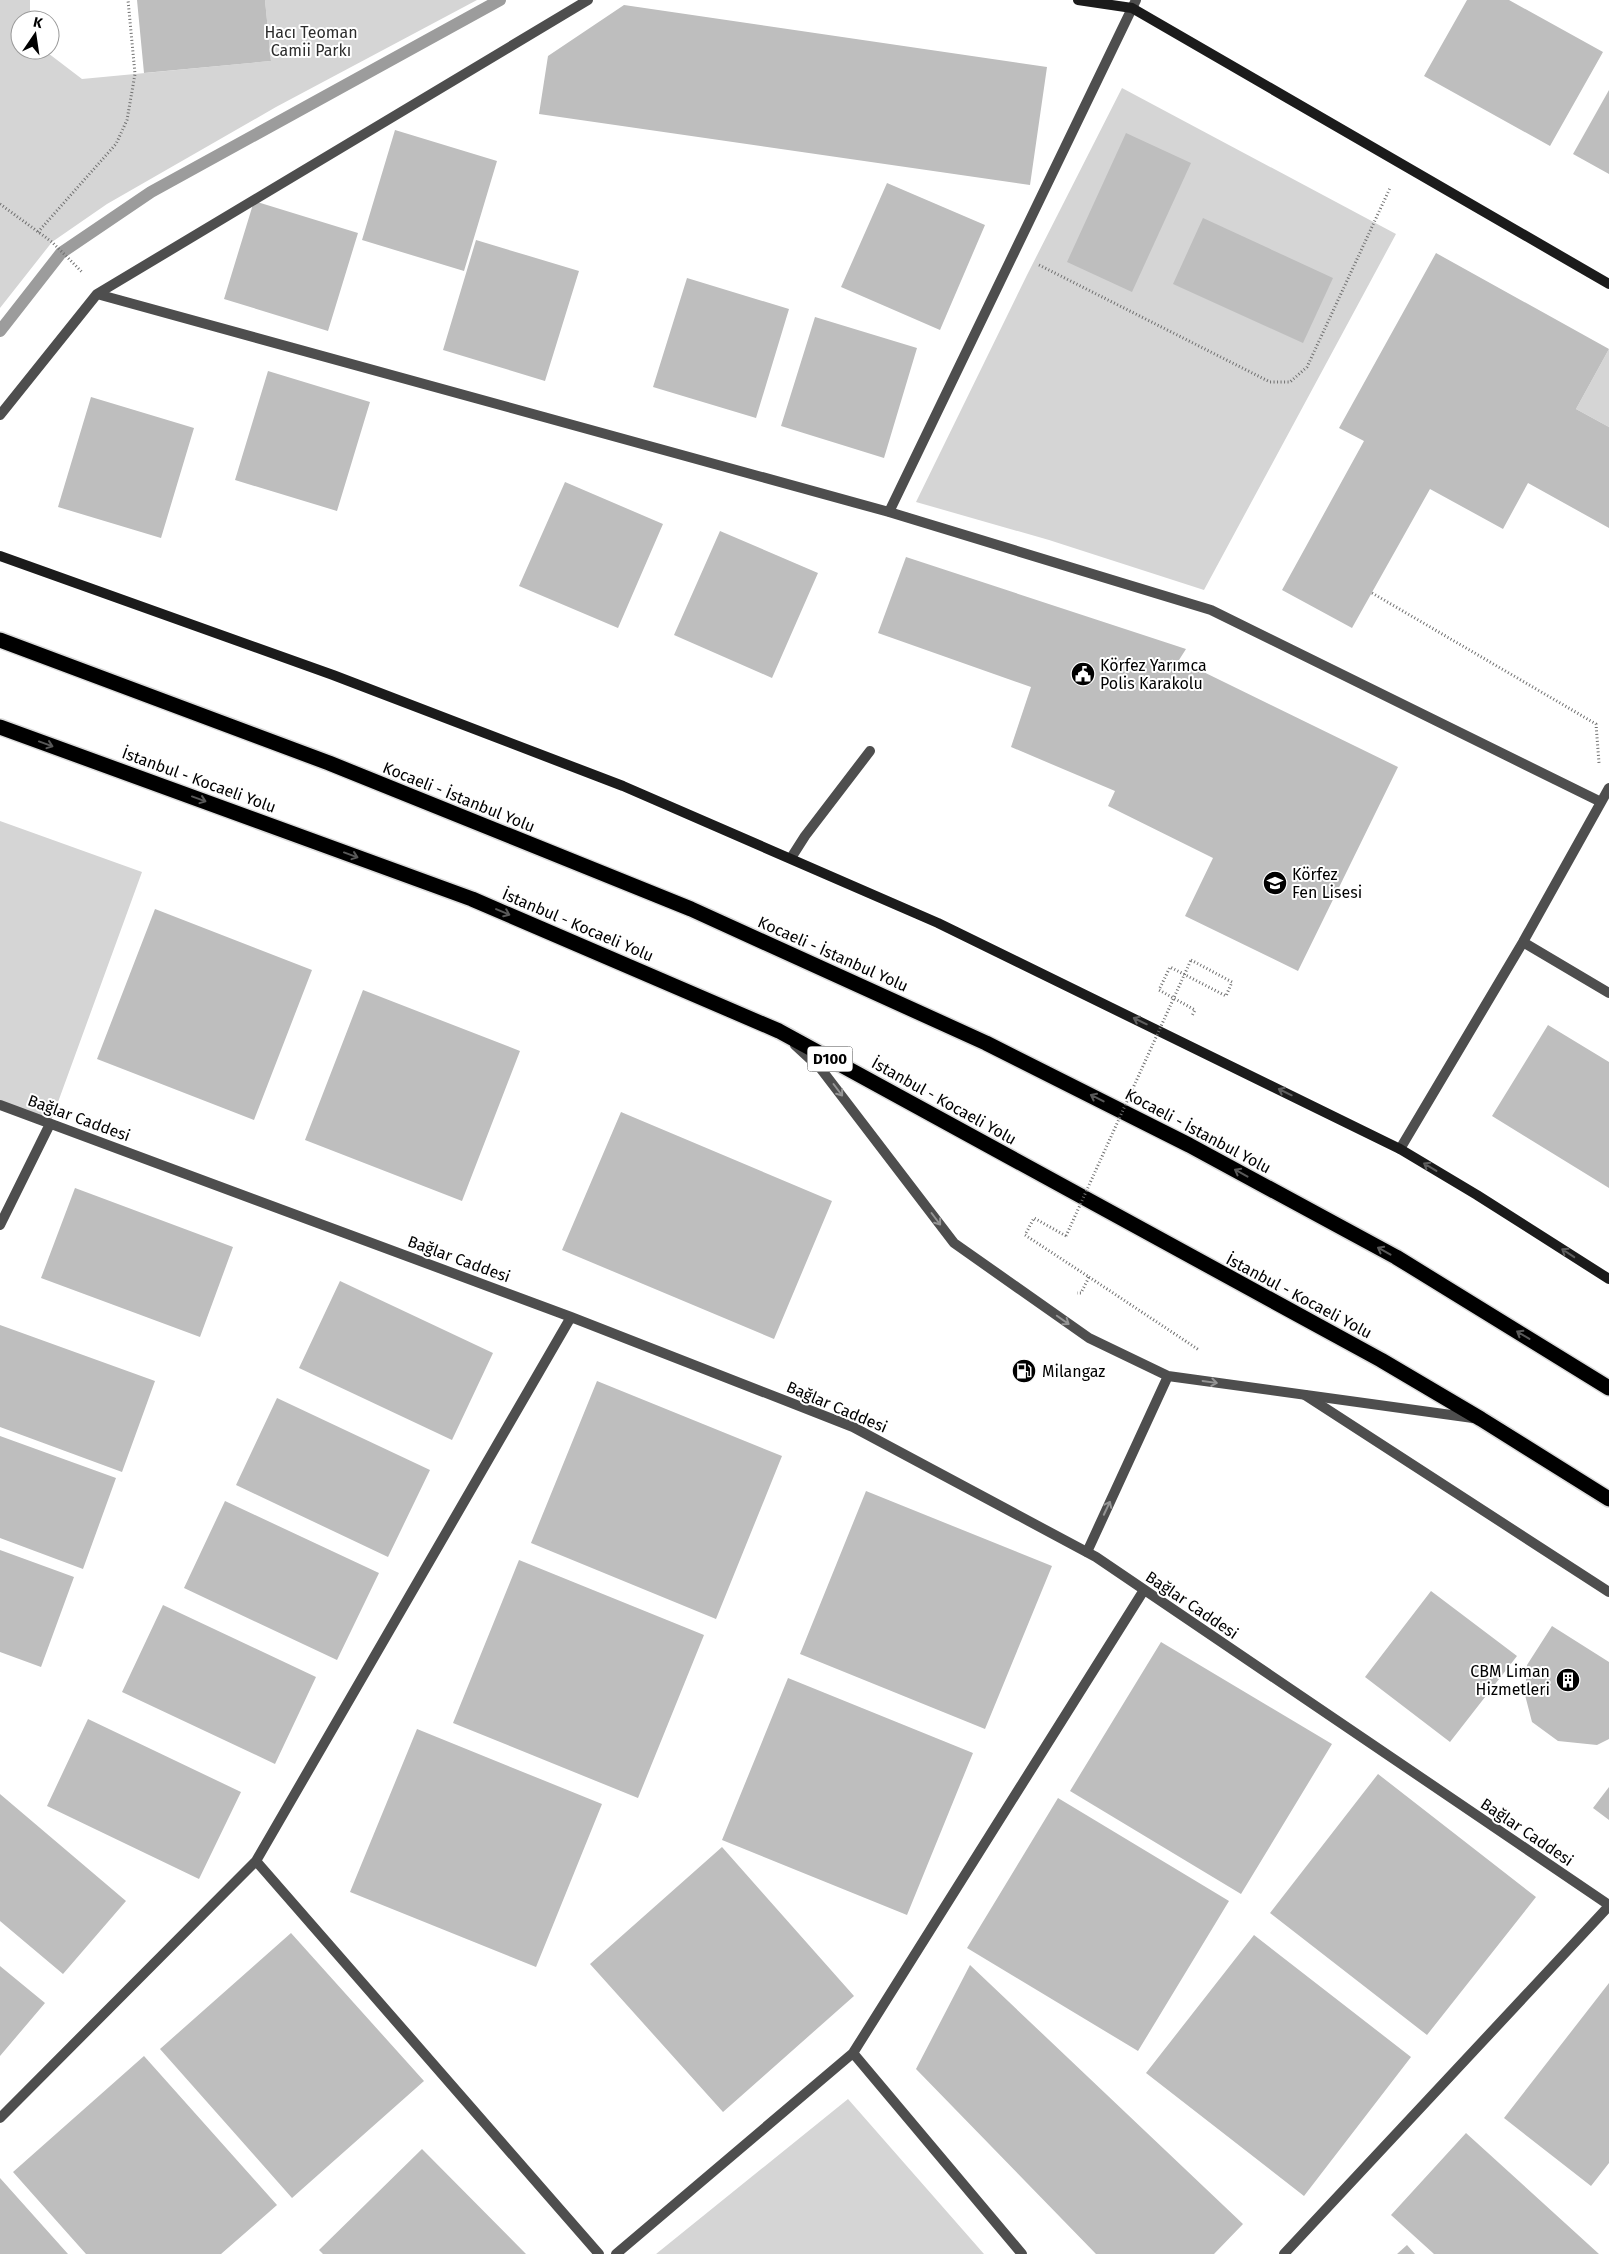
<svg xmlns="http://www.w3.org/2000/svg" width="1609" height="2254" viewBox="0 0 1609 2254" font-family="'Fira Sans',sans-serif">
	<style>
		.green { fill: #d5d5d5 }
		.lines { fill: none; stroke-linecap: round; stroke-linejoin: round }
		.stream { stroke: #9c9c9c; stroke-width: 12 }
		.building { fill: #bebebe }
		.highway-casing { stroke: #dbdbdb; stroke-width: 18 }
		.path { stroke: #707070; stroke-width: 3; stroke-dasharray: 1 2.5; stroke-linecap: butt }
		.lane { stroke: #4e4e4e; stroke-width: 10 }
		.street { stroke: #4e4e4e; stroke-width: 10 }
		.secondary { stroke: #1b1b1b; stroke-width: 10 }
		.highway { stroke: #000; stroke-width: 15 }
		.path-bridge { stroke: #707070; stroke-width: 3; stroke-dasharray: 1 2.5; stroke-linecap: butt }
		.oneway { stroke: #595959 }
		.oneway2 { stroke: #5f5f5f }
		.oneway3 { stroke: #959595 }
		.labels { text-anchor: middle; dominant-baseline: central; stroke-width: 4; stroke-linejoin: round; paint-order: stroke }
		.shield { fill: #fff; stroke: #4c4c4c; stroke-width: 1 }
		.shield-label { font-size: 15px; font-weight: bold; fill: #000 }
		.park-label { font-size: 16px; fill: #2c2c2c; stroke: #fff }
		.poi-label { font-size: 16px; fill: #000; stroke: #fff; text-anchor: start }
		.street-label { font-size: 16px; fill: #000; stroke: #fff }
	</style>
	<rect width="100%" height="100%" fill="#fff"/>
	<!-- green -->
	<path class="green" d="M0,0h30v10l3,10h-13v30h24l38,29 189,-18 -6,-61h212l-201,107 -169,97 -55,38 -52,66z
		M1122,88l274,146 -192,356 -155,-50 -133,-38 111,-227z
		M1609,349v78l-33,-18z
		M0,821l142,51 -92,252 -50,-19z
		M848,2099l136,155h-328z"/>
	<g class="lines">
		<!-- stream -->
		<path class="stream" d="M0,331l61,-78 90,-61 349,-192"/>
	</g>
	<!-- building -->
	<path class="building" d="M137,0h128l6,61 -127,12z
		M1467,0h42l94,52 -53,94 -126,-70z
		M624,5l423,62 -17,118 -491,-71 9,-58z
		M1609,90v84l-36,-20z
		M395,130l102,31 -33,110 -102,-31z
		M1126,133l65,30 -59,129 -65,-30z
		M887,183l98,42 -45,105 -99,-43z
		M254,201l104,32 -30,98 -104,-32z
		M1203,218l130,60 -30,65 -130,-59z
		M476,240l103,31 -34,110 -102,-31z
		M1436,253l173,96 -33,60 33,18v101l-81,-45 -25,46 -73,-40 -78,139 -70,-38 82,-149 -25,-13z
		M687,278l102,31 -33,109 -103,-31z
		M815,317l102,31 -33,110 -103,-32z
		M268,371l102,31 -33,109 -102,-31z
		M91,397l103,31 -33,110 -103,-31z
		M565,482l98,42 -45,104 -99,-42z
		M720,531l98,42 -46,105 -98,-43z
		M906,557l280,92 -7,11 219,107 -100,204 -113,-55 28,-58 -105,-52 7,-15 -104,-44 20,-60 -153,-54z
		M155,909l157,61 -58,150 -157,-61z
		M363,990l157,61 -58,150 -157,-61z
		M1548,1025l61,37v126l-117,-72z
		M621,1112l211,89 -58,138 -212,-89z
		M75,1188l158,59 -33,90 -159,-59z
		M340,1281l153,72 -41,87 -153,-72z
		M0,1325l155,56 -33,91 -122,-45z
		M597,1381l185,75 -66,163 -185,-76z
		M277,1398l153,72 -42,87 -152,-72z
		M0,1436l116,42 -33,91 -83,-31z
		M866,1491l186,75 -67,163 -185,-75z
		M225,1501l154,72 -42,87 -153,-72z
		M0,1550l74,27 -33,90 -41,-15z
		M519,1560l185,75 -66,163 -185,-75z
		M1431,1591l86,65 -67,86 -85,-65z
		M163,1605l153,72 -41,87 -153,-72z
		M1552,1626l57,36v77l-12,6 -39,-4 -26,-19 -7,-27 2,-30z
		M1161,1642l171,102 -91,150 -171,-103z
		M788,1678l185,75 -66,162 -185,-75z
		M88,1719l153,73 -42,87 -152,-73z
		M417,1729l185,75 -66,163 -186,-75z
		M1378,1774l158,123 -109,138 -157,-122z
		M1609,1787v33l-16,-12z
		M0,1794l126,107 -63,73 -63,-53z
		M1058,1798l171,103 -91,150 -171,-103z
		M722,1847l132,149 -131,116 -133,-148z
		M291,1933l133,148 -132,117 -132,-149z
		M1254,1935l157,122 -107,139 -158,-123z
		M970,1965l273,259 -29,30h-118l-180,-185z
		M0,1966l45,37 -45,53z
		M1609,1983v180l-18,23 -87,-68z
		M144,2056l133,149 -56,49h-135l-73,-82z
		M1466,2133l133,121h-165l-43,-39z
		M422,2149l104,105h-203l-4,-4z
		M0,2178l68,76h-68z
		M1407,2245l8,9h-18z"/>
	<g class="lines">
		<!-- highway casing -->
		<g class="highway-casing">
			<path id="highway" d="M0,640l329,123 362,146 295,134 203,102 207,112 213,131
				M0,727l472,172 307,132 602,329 100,59 128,80"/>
		</g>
		<!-- path -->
		<path class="path" d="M0,204l52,38 30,30
			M38,232l78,-88 11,-24 8,-46 -7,-74
			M1039,265l231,117h20l17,-15 83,-179
			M1372,593l224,131 3,39
			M1191,960l41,22 -6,14 -56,-29 -11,23 36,20 -3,6
			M1066,1236l-32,-18 -9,17 64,42 -8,16h-4
			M1089,1277l110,73"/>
		<!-- lane -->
		<path class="lane" d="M791,858l14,-22 65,-85
			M795,1045l26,24 133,174 135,95 79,38 305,42
			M1087,1552l81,-176"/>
		<!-- street -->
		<path class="street" d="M97,294l792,218 322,98 390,192
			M0,415l97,-121 491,-294
			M889,512l247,-512
			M1523,942l86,51
			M0,1105l571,212 282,110 243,130 513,348
			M1400,1149l123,-207 86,-154
			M0,1225l50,-101
			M1305,1395l304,197
			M256,1861l343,393
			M853,2053l169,201
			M0,2118l256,-257 315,-544
			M616,2254l237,-201 291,-463
			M1284,2254l325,-348"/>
		<!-- secondary -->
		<path class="secondary" d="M1078,0l54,8 477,276
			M0,556l333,119 290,111 315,137 462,226 77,46 132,84"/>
		<!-- highway -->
		<use href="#highway" class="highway"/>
		<!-- path-bridge -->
		<path class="path-bridge" d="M1066,1236l125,-276"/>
	</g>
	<!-- one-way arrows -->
	<defs><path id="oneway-shaft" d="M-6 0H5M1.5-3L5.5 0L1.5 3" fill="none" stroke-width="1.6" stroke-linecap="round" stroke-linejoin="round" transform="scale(1.25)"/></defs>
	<g class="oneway">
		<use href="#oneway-shaft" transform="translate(46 744) rotate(20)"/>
		<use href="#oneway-shaft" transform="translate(199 799) rotate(20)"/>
		<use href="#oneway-shaft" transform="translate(351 855) rotate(20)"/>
		<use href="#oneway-shaft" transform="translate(503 912) rotate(23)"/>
		<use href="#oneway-shaft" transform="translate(1097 1098) rotate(-153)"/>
		<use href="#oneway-shaft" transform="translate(1241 1173) rotate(-151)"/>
		<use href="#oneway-shaft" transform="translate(1384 1251) rotate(-151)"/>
		<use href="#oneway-shaft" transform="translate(1523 1335) rotate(-149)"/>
	</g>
	<g class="oneway2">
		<use href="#oneway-shaft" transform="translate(1140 1021) rotate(-154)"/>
		<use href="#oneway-shaft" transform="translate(1285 1092) rotate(-154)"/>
		<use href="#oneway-shaft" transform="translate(1430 1167) rotate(-149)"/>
		<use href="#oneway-shaft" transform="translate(1568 1253) rotate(-147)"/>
	</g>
	<g class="oneway3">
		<use href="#oneway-shaft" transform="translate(838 1090) rotate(53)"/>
		<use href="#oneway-shaft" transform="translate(936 1219) rotate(53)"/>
		<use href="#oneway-shaft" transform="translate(1063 1320) rotate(35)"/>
		<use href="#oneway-shaft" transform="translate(1210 1382) rotate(8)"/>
		<use href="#oneway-shaft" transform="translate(1107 1508) rotate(-65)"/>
	</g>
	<!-- icons -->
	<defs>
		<g id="civic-disc" transform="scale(1.25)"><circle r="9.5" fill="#000" stroke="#fff"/><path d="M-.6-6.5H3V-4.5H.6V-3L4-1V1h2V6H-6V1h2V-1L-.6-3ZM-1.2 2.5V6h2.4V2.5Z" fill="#fff"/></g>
		<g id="school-disc" transform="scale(1.25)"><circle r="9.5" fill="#000" stroke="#fff"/><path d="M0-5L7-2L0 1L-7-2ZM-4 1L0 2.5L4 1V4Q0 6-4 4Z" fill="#fff"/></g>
		<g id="fuel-disc" transform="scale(1.25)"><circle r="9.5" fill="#000" stroke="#fff"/><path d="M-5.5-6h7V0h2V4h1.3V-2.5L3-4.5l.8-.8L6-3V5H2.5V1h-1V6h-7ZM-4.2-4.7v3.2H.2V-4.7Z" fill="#fff"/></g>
		<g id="building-disc" transform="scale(1.25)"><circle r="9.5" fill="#000" stroke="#fff"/><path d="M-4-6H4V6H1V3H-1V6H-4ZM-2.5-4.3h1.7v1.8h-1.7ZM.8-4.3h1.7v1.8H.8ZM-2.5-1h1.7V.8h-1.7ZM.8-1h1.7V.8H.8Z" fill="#fff"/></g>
	</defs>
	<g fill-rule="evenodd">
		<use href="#civic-disc" x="1083" y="674"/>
		<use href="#school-disc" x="1275" y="883"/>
		<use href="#fuel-disc" x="1024" y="1371"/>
		<use href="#building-disc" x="1568" y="1680"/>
	</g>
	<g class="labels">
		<!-- shield labels -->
		<rect class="shield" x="807.5" y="1046.5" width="45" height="25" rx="4"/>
		<g class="shield-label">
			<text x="830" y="1059">D100</text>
		</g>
		<!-- park labels -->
		<g class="park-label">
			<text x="311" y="32">Hacı Teoman<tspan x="311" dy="18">Camii Parkı</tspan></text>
		</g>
		<!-- poi labels -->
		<g class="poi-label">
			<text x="1100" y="665">Körfez Yarımca<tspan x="1100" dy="18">Polis Karakolu</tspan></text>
			<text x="1292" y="874">Körfez<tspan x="1292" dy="18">Fen Lisesi</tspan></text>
			<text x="1042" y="1371">Milangaz</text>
			<text x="1550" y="1671" text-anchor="end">CBM Liman<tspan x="1550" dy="18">Hizmetleri</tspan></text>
		</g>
		<!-- street labels -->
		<g class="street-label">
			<text transform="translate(199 780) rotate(20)">İstanbul - Kocaeli Yolu</text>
			<text transform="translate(459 797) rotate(22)">Kocaeli - İstanbul Yolu</text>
			<text transform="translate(578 925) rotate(23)">İstanbul - Kocaeli Yolu</text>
			<text transform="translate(833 954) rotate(24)">Kocaeli - İstanbul Yolu</text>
			<text transform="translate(944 1101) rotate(29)">İstanbul - Kocaeli Yolu</text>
			<text transform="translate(79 1118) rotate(20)">Bağlar Caddesi</text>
			<text transform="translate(1198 1131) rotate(28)">Kocaeli - İstanbul Yolu</text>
			<text transform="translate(459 1259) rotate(20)">Bağlar Caddesi</text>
			<text transform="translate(1299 1296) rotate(28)">İstanbul - Kocaeli Yolu</text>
			<text transform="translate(837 1407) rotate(23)">Bağlar Caddesi</text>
			<text transform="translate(1192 1605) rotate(34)">Bağlar Caddesi</text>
			<text transform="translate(1527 1832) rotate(34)">Bağlar Caddesi</text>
		</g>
	</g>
	<!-- north arrow -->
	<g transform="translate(35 35) rotate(13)"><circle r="24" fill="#ffffff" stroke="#999999"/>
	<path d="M0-4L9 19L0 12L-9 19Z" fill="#000000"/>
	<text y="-8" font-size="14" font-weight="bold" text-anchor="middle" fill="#000000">K</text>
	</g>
</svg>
